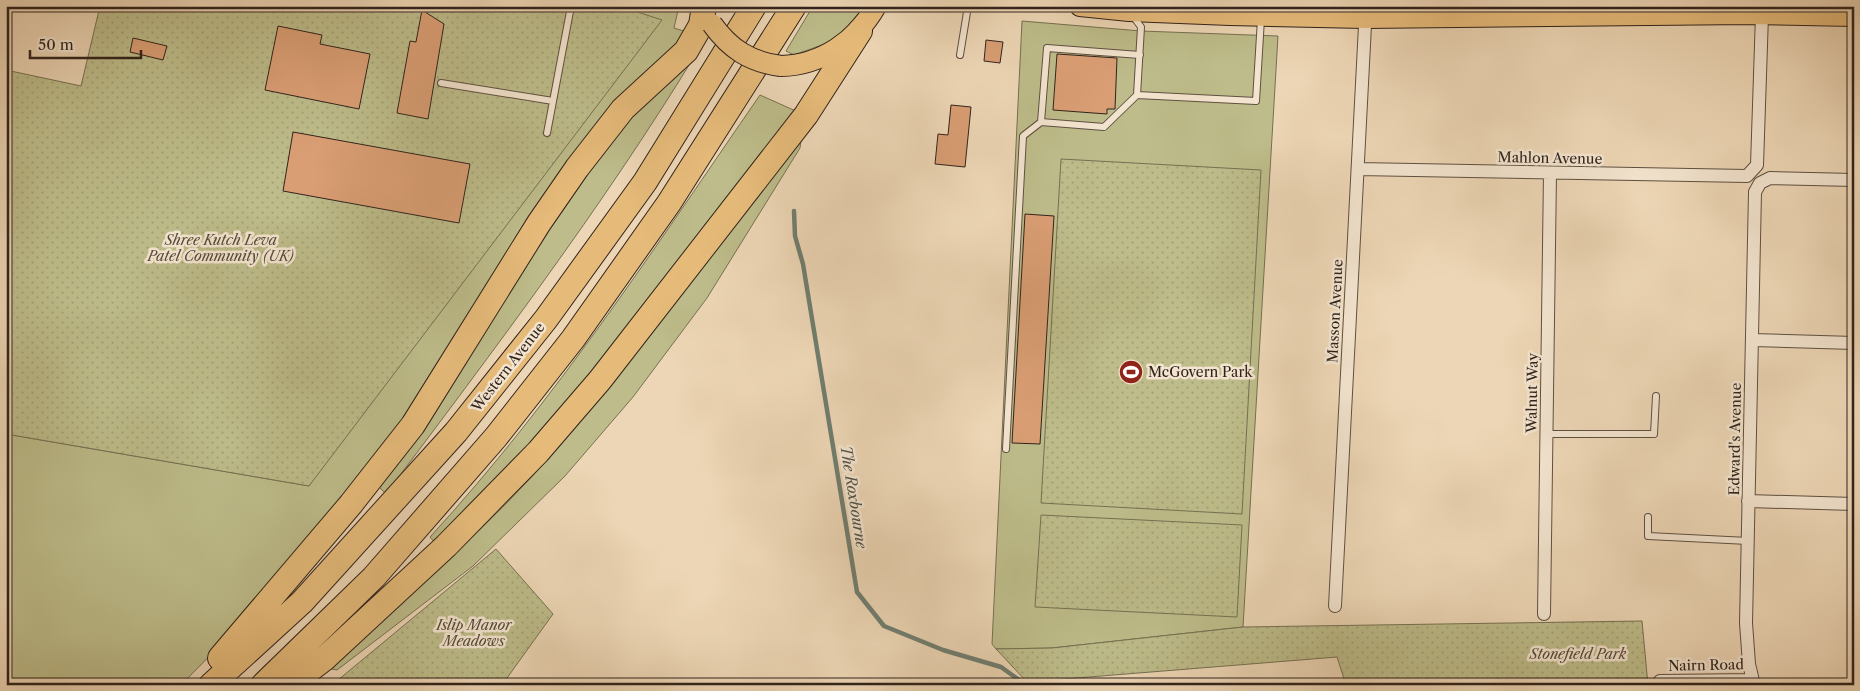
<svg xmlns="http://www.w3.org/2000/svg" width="1860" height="691" viewBox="0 0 1860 691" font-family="'Libre Caslon Text',serif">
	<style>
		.grass { fill: #bdbc8a; stroke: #767053 }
		.park { fill: url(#park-dots); stroke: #767053 }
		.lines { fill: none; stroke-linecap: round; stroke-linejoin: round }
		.stream { stroke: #707e70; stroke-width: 4.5 }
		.building { fill: #da9e74; stroke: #30231c }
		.lane-casing { stroke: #5f5042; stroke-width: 8 }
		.street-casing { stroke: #5f5042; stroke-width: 14 }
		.primary-casing { stroke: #30231c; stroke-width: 22 }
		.highway-casing { stroke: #30231c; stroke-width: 26 }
		.lane { stroke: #f3e4cf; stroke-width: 6 }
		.street { stroke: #f3e4cf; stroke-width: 12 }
		.primary { stroke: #e6bb7a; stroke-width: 20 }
		.highway { stroke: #e6bb7a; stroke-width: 24 }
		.primary-bridge-casing { stroke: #30231c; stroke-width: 22; stroke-linecap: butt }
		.primary-bridge { stroke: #e6bb7a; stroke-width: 20 }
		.labels { text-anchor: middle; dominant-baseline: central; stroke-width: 5; stroke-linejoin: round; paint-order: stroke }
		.street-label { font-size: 14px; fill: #30231c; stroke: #f3e4cf }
		.park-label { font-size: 14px; font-style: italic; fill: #534938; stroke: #f3e4cf }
		.poi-label { font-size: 14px; fill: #30231c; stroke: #f3e4cf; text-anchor: start }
		.water-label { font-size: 15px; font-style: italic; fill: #505046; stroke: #f3e4cf }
	</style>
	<defs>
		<pattern id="park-dots" width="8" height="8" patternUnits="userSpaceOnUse" patternTransform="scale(1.25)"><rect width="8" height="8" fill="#bdbc8a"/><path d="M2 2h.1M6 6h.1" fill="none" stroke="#a3a176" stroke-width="1.8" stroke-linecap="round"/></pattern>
	</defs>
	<rect width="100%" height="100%" fill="#edd6b5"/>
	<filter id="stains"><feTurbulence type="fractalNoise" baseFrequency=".004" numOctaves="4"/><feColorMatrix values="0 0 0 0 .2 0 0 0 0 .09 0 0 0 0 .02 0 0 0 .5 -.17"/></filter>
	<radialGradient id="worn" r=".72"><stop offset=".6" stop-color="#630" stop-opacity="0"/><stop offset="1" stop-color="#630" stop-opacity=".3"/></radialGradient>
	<!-- grass -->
	<path class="grass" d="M591,6h88l-5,22 13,4 -316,430 -127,159 -63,64h-175v-251l303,52z
		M813,6h53l-13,23 -23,13 -36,13 -8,-4z
		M1022,21l119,10 137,5 -35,591 -191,21 -56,1 -4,-5z
		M694,57c-93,152 -201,294 -308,437l-8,-8 182,-278 49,-64 45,-53z
		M760,95l38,17 -192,250 -80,90 -90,92 -6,-7c125,-136 225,-290 330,-442z
		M802,132l-2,16 -93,150 -74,99 -68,79 -92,90 -136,104 -10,-2c79,-70 160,-139 230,-219 88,-101 164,-211 245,-317z"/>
	<!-- park -->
	<path class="park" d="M100,6h519l43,14 -353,466 -303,-52v-364l75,16z
		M1061,159l200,11 -19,344 -201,-11z
		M1041,515l201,10 -5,92 -202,-10z
		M496,549l57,65 -51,71h-170z
		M1642,621l6,64h-302l-9,-28 -310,25 -31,-33 56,-1 191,-21z"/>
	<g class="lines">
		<!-- stream -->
		<path class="stream" d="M794,211l1,25 8,28 54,328 27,34 59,24 58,17 25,18"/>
	</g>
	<!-- building -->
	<path class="building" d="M422,10l22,14 -16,95 -31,-6 13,-72 6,1z
		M278,26l44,9 -2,9 50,10 -11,55 -94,-19z
		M133,38l34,8 -4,14 -33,-8z
		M986,40l17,2 -3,21 -16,-2z
		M1057,54l60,4 -2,51h-8v5l-54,-4z
		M951,105l20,2 -6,60 -30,-3 3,-30 10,1z
		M293,132l177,32 -11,59 -176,-32z
		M1025,214l29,2 -14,228 -28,-1z"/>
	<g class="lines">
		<!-- lane casing -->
		<g class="lane-casing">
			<path id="lane" d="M1133,16l8,11 -4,68 119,6 5,-82
				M960,55l8,-49
				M441,83l112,18
				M1137,95l-33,32 -63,-5 6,-74 93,7
				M547,133l24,-127
				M1547,434h107l2,-38
				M1006,449l17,-313 18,-14
				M1648,517v19l100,5"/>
		</g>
		<!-- street casing -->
		<g class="street-casing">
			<path id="street" d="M1358,169l389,7 10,-11 5,-150
				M1752,340l102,3
				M1748,501l106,3
				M1335,606l31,-600
				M1544,614l6,-441
				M1660,681l93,-1
				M1754,685l-5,-21 -3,-41 9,-431 5,-9 10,-5 84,2"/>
		</g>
		<!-- primary casing -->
		<g class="primary-casing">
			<path id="primary" d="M1080,6l49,5 101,4 135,3 383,-4 106,2
				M781,66c41,-1 75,-25 95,-60"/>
		</g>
		<!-- highway casing -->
		<g class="highway-casing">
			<path id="highway" d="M220,658l131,-154 62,-79 126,-202 38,-55 46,-59 63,-58 15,-26 3,-19
				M211,685l91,-83 154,-170 90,-113 99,-137 109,-176
				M263,685l111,-108 122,-140 77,-98 96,-136 125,-197
				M290,685l34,-26 122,-113 92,-94 62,-72 206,-265 54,-84"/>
		</g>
		<!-- lane -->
		<use href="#lane" class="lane"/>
		<!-- street -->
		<use href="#street" class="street"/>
		<!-- primary -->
		<use href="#primary" class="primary"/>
		<!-- highway -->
		<use href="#highway" class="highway"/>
		<!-- primary-bridge casing -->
		<g class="primary-bridge-casing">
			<path id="primary-bridge" d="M712,24c18,25 38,38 69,42"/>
		</g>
		<!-- primary-bridge -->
		<use href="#primary-bridge" class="primary-bridge"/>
	</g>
	<!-- icons -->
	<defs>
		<g id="stadium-disc" transform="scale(1.25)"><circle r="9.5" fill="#8f2418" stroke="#f3e4cf"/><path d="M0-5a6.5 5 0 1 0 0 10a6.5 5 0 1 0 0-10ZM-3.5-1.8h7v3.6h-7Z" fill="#fff"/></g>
	</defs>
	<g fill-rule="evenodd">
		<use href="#stadium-disc" x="1131" y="372"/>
	</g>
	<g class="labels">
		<!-- street labels -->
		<g class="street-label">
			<text transform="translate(1550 158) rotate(1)">Mahlon Avenue</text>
			<text transform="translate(1335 311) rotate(-87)">Masson Avenue</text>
			<text transform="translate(508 367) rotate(-52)">Western Avenue</text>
			<text transform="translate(1532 393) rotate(-89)">Walnut Way</text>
			<text transform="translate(1735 439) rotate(-89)">Edward's Avenue</text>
			<text transform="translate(1706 665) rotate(-1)">Nairn Road</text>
		</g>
		<!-- park labels -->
		<g class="park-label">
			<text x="221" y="240">Shree Kutch Leva<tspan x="221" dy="16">Patel Community (UK)</tspan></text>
			<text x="474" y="625">Islip Manor<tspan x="474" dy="16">Meadows</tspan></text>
			<text x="1578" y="654">Stonefield Park</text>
		</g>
		<!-- poi labels -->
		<g class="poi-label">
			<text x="1148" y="372">McGovern Park</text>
		</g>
		<!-- water labels -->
		<g class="water-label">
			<text transform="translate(854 497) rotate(81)">The Roxbourne</text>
		</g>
	</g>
	<!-- margin -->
	<rect width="1860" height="691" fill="none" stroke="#edd6b5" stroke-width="25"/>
	<rect x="8" y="8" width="1845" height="676" fill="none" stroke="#30231c" stroke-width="2.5"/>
	<rect x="12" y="12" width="1835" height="666" fill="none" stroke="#30231c"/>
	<!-- scale -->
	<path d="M30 50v8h111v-8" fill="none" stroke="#30231c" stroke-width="2.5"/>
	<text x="38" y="50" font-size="15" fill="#30231c" stroke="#f3e4cf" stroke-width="4" paint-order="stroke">50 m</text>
	<rect width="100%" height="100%" filter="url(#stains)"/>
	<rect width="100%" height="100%" fill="url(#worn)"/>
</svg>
